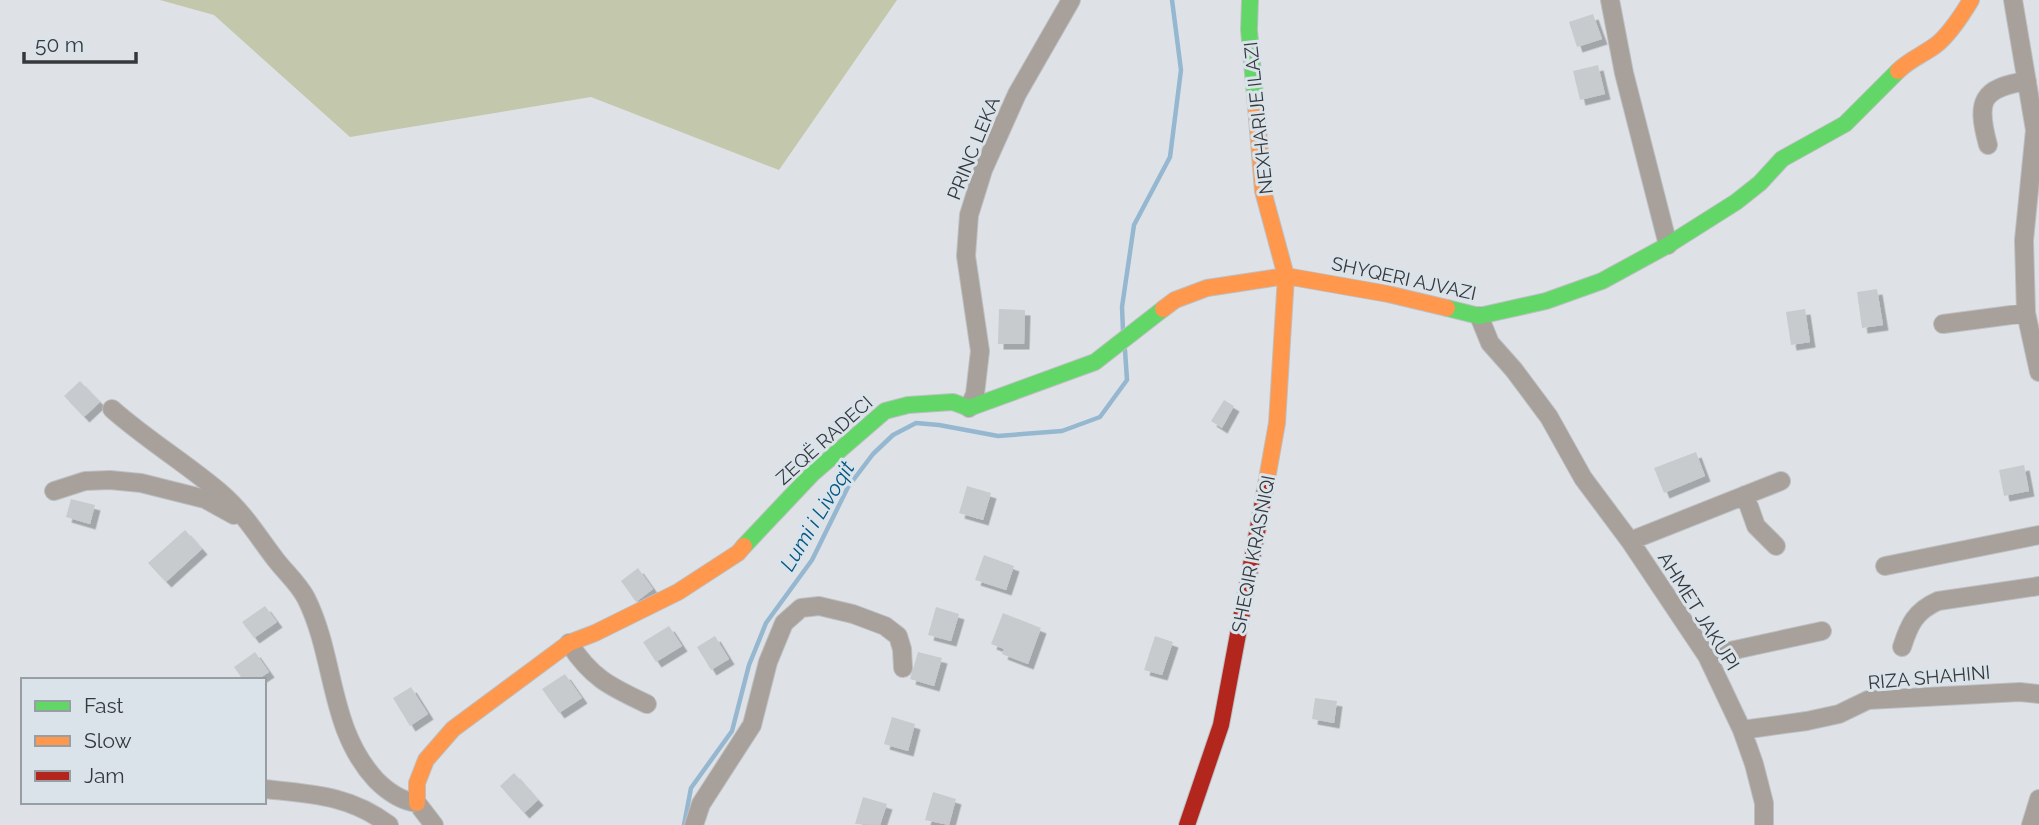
<svg xmlns="http://www.w3.org/2000/svg" width="2039" height="825" viewBox="0 0 2039 825" font-family="Raleway,sans-serif">
	<style>
		.forest { fill: #c3c7ac }
		.lines { fill: none; stroke-linecap: round; stroke-linejoin: round }
		.stream { stroke: #95b7d0; stroke-width: 4.5 }
		.building { fill: #c8cbce; filter: url(#shadow) }
		.street-casing { stroke: #bdc0c3; stroke-width: 20 }
		.fast-casing { stroke: #bdc0c3; stroke-width: 18 }
		.slow-casing { stroke: #bdc0c3; stroke-width: 18 }
		.jam-casing { stroke: #bdc0c3; stroke-width: 18 }
		.street { stroke: #a8a09a; stroke-width: 18 }
		.fast { stroke: #63d668; stroke-width: 16 }
		.slow { stroke: #ff974d; stroke-width: 16 }
		.jam { stroke: #b3261e; stroke-width: 16 }
		.labels { text-anchor: middle; dominant-baseline: central; stroke-width: 6; stroke-linejoin: round; paint-order: stroke }
		.street-label { font-size: 19px; fill: #36393c; stroke: #dae3ea }
		.water-label { font-size: 21px; font-style: italic; fill: #005682; stroke: #dae3ea }
	</style>
	<defs>
		<filter id="shadow"><feDropShadow dx="5.5" dy="5.5" stdDeviation="0" flood-color="#0004"/></filter>
	</defs>
	<rect width="100%" height="100%" fill="#dee2e6"/>
	<!-- forest -->
	<path class="forest" d="M160,0h737l-118,170 -188,-73 -241,40 -136,-122z"/>
	<g class="lines">
		<!-- stream -->
		<path class="stream" d="M1123,331l-1,-24 12,-82 36,-68 11,-87 -9,-70
			M684,825l7,-37 41,-57 17,-66 17,-42 46,-63 36,-73 25,-33 20,-19 23,-12 23,2 59,11 64,-5 38,-14 27,-37 -2,-30"/>
	</g>
	<!-- building -->
	<path class="building" d="M1593,14l9,25 -25,8 -8,-25z
		M1598,65l7,29 -25,6 -7,-29z
		M1877,289l6,36 -21,3 -5,-36z
		M999,309l26,1 -1,34h-26z
		M1805,309l5,33 -19,3 -5,-33z
		M80,381l20,21 -16,15 -20,-21z
		M1224,400l10,6 -12,22 -11,-7z
		M1696,452l9,24 -41,17 -10,-25z
		M2024,465l5,26 -25,5 -5,-26z
		M967,486l24,7 -8,27 -24,-7z
		M71,499l24,6 -5,19 -24,-7z
		M185,530l17,19 -36,33 -18,-19z
		M984,555l30,11 -8,24 -31,-10z
		M638,568l15,21 -17,13 -15,-21z
		M265,606l12,16 -23,16 -12,-16z
		M936,607l23,7 -8,27 -23,-6z
		M1003,613l38,15 -13,36 -26,-10 2,-5 -13,-5z
		M669,626l13,20 -26,16 -13,-20z
		M715,636l14,23 -18,11 -14,-23z
		M1155,636l18,6 -11,33 -18,-5z
		M255,652l14,20 -12,8h-14l-9,-13z
		M918,652l24,6 -8,28 -24,-7z
		M565,674l17,24 -23,15 -17,-24z
		M411,687l17,27 -18,12 -17,-28z
		M1315,698l22,3 -3,22 -22,-4z
		M892,717l23,7 -7,27 -24,-7z
		M514,773l24,27 -14,13 -24,-27z
		M933,792l23,7 -7,26 -24,-5z
		M863,797l24,7 -7,21 -25,-1z"/>
	<g class="lines">
		<!-- street casing -->
		<g class="street-casing">
			<path id="street" d="M1610,0l14,73 44,172
				M2013,0l22,130 -11,110 2,73 13,59
				M1988,145c-12,-44 -7,-57 39,-64
				M1479,316l11,27 24,27 35,47 34,61 47,63 77,115 35,74 12,34 10,39v22
				M1943,324l83,-11
				M969,408l6,-14 5,-43 -14,-95 3,-41 14,-45 34,-76 54,-94
				M112,409c35,31 75,55 110,85 22,19 37,44 54,66 10,13 22,23 30,38 30,60 22,130 70,182 12,12 25,21 41,23l17,22
				M54,491l31,-10 25,-1 31,3 64,16 29,16
				M1745,495l11,31 20,20
				M1630,541l151,-60
				M1885,566l154,-31
				M569,643c22,35 42,44 78,61
				M1902,647c7,-22 13,-36 36,-46l101,-15
				M1707,656l115,-25
				M1742,730l65,-9 32,-7 29,-14 152,-8 19,2
				M264,789c47,5 86,6 125,36
				M694,825l7,-21 51,-79 16,-63 16,-39 17,-15 18,-2 34,8 32,12 13,10 4,13 1,19
				M2031,825l8,-26"/>
		</g>
		<!-- fast casing -->
		<g class="fast-casing">
			<path id="fast" d="M1250,0l-1,30 7,76
				M1447,308l32,8 67,-15 56,-20 66,-36 68,-43 24,-19 22,-24 63,-35 53,-53
				M744,546l68,-72 73,-63 23,-6 45,-3 16,6 126,-46 68,-53"/>
		</g>
		<!-- slow casing -->
		<g class="slow-casing">
			<path id="slow" d="M1898,71c11,-11 26,-17 38,-26 14,-11 26,-30 35,-45
				M1256,106l7,85 23,85 -9,147 -12,67
				M1163,309l12,-9 32,-12 79,-12 102,18 59,14
				M417,803v-20l9,-23 27,-31 116,-86 26,-10 83,-41 60,-39 6,-7"/>
		</g>
		<!-- jam casing -->
		<g class="jam-casing">
			<path id="jam" d="M1187,825l34,-100 44,-235"/>
		</g>
		<!-- street -->
		<use href="#street" class="street"/>
		<!-- fast -->
		<use href="#fast" class="fast"/>
		<!-- slow -->
		<use href="#slow" class="slow"/>
		<!-- jam -->
		<use href="#jam" class="jam"/>
	</g>
	<g class="labels">
		<!-- street labels -->
		<g class="street-label">
			<text transform="translate(1258 118) rotate(-96)">NEXHARIJE ILAZI</text>
			<text transform="translate(973 148) rotate(-68)">PRINC LEKA</text>
			<text transform="translate(1404 278) rotate(12)">SHYQERI AJVAZI</text>
			<text transform="translate(824 440) rotate(-42)">ZEQË RADECI</text>
			<text transform="translate(1253 554) rotate(-79)">SHEQIR KRASNIQI</text>
			<text transform="translate(1699 611) rotate(58)">AHMET JAKUPI</text>
			<text transform="translate(1929 677) rotate(-5)">RIZA SHAHINI</text>
		</g>
		<!-- water labels -->
		<g class="water-label">
			<text transform="translate(817 516) rotate(-59)">Lumi i Livoqit</text>
		</g>
	</g>
	<!-- legend -->
	<rect x="21" y="678" width="245" height="126" fill="#dae3ea" stroke="#989fa4" stroke-width="2"/>
	<rect x="35" y="701" width="35" height="10" fill="#63d668" stroke="#989fa4" stroke-width="2"/>
	<text x="84" y="713" font-size="21" fill="#36393c">Fast</text>
	<rect x="35" y="736" width="35" height="10" fill="#ff974d" stroke="#989fa4" stroke-width="2"/>
	<text x="84" y="748" font-size="21" fill="#36393c">Slow</text>
	<rect x="35" y="771" width="35" height="10" fill="#b3261e" stroke="#989fa4" stroke-width="2"/>
	<text x="84" y="783" font-size="21" fill="#36393c">Jam</text>
	<!-- scale -->
	<path d="M24 52v10h112v-10" fill="none" stroke="#36393c" stroke-width="3.5"/>
	<text x="35" y="52" font-size="21" fill="#36393c" stroke="#dae3ea" stroke-width="5" paint-order="stroke">50 m</text>
</svg>
